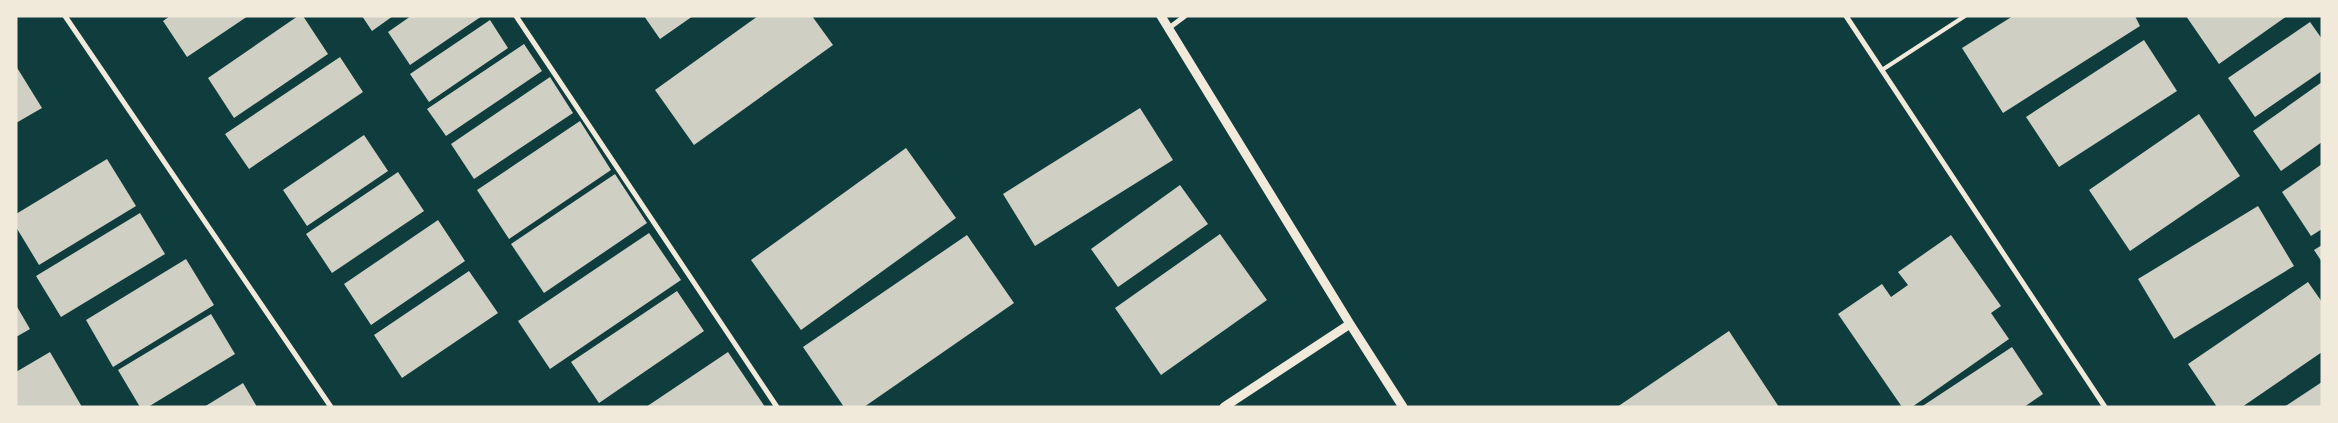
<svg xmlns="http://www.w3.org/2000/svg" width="2338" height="423" viewBox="0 0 2338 423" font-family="Lato,sans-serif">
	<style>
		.building { fill: #cfcfc3 }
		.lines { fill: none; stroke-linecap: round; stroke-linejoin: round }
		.service { stroke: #f1e9da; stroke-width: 4 }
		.minor { stroke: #f1e9da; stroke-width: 5 }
		.tertiary { stroke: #f1e9da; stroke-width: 9 }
	</style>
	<rect width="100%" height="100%" fill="#0f3d3e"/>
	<!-- building -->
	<path class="building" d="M170,16h78l-61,41 -24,-36z
		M298,16h5l25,38 -94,64 -26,-40z
		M362,16h31l-21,15z
		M411,16h71l-72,49 -22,-33z
		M644,16h49l-33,23z
		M758,16h54l21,29 -139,100 -39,-55z
		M2013,16h122l5,10 -137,87 -41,-65z
		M2186,16h101l-68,48z
		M490,20l18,28 -79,54 -19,-28z
		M2310,22l12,17v32l-67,46 -27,-39z
		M2144,40l33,51 -118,76 -33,-50z
		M524,44l18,27 -96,65 -19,-27z
		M340,57l23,35 -114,77 -24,-35z
		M16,66l26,42 -26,15z
		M550,77l23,36 -99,66 -23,-35z
		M2322,82v60l-41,29 -28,-40z
		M1140,108l33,52 -138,86 -32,-52z
		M2199,114l41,62 -110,75 -41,-61z
		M580,121l31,49 -102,69 -32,-49z
		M364,135l24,36 -81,55 -24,-36z
		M906,148l50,70 -155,112 -50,-70z
		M107,159l29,47 -97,59 -23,-38v-13z
		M2322,164v65l-11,7 -29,-44z
		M398,172l26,39 -92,62 -26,-39z
		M615,174l32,49 -103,70 -33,-49z
		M1180,185l28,39 -90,63 -27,-38z
		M2258,206l36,60 -120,73 -36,-60z
		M140,213l25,41 -104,63 -25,-41z
		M438,220l27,41 -94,64 -27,-41z
		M649,233l32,47 -131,89 -32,-48z
		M1220,234l47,66 -106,75 -46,-67z
		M967,235l47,68 -150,104h-20l-41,-60z
		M1951,235l50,71 -10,7 18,26 -97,68h-10l-64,-93 44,-30 9,13 17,-12 -10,-13z
		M2322,245v17l-8,-12z
		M186,259l28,46 -101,62 -27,-47z
		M469,271l29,42 -96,65 -28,-43z
		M2308,282l14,20v50l-80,55h-25l-29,-43z
		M677,291l27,40 -105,72 -28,-41z
		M16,305l14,24 -14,8z
		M211,314l24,40 -87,53h-8l-22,-37z
		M1729,331l50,76h-162z
		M2012,347l31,47 -19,13h-103z
		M50,352l32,55h-66v-35z
		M728,352l37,55h-119z
		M2322,382v25h-38z
		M243,383l14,24h-53z"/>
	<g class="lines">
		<!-- service -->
		<path class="service" d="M1882,70l83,-54"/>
		<!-- minor -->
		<path class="minor" d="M65,16l266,391
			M516,16l261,391
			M1846,16l259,391
			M1169,28l16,-12"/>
		<!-- tertiary -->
		<path class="tertiary" d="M1161,16l189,308 53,83
			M1224,407l126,-83"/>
	</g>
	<!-- border -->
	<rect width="2338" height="423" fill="none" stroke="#f1e9da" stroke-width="35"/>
</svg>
